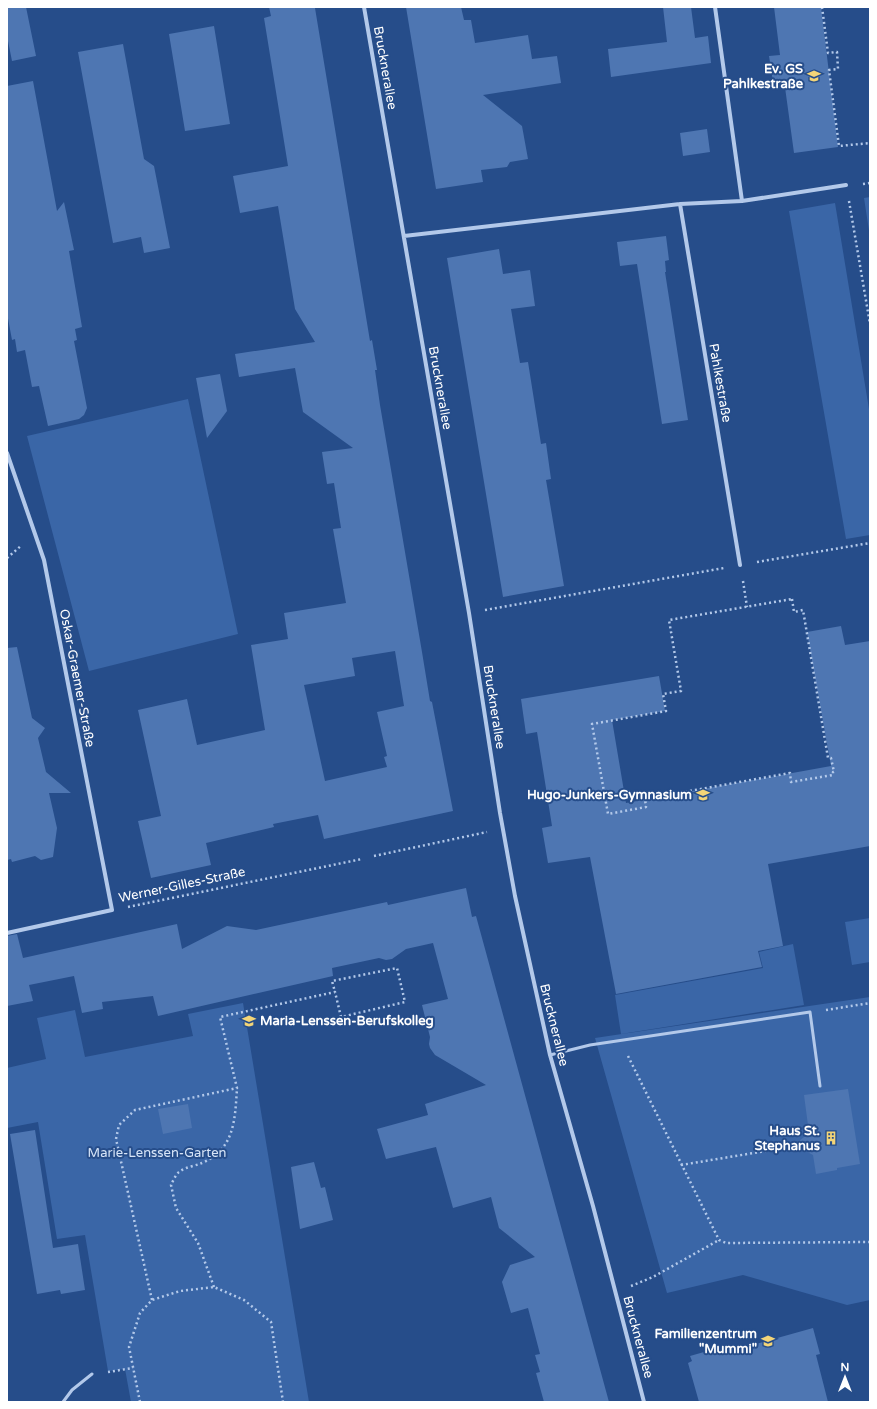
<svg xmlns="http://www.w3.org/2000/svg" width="877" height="1409" viewBox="0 0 877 1409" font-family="'Varela Round',sans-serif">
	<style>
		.green { fill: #3a66a7 }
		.building { fill: #4e76b2; fill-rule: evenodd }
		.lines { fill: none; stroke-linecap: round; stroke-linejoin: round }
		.path { stroke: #b3c9ea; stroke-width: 2.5; stroke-dasharray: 2 3; stroke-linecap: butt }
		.service { stroke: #b3c9ea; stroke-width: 3 }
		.minor { stroke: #b3c9ea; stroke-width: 4 }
		.labels { text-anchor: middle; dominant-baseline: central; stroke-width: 4; stroke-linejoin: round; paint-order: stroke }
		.street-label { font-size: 13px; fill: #fff; stroke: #264d8a }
		.poi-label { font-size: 13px; font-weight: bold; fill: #fff; stroke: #264d8a; text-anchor: end }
		.park-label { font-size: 13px; fill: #d7e5f8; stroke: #264d8a }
	</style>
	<rect width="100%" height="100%" fill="#264d8a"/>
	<!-- green -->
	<path class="green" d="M870,197v40l-6,-39z
		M835,203l35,212v120l-24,4 -57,-328z
		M188,399l50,235 -149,37 -62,-235z
		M870,918v44l-18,3 -7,-43z
		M793,944l11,61 -183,29 -6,-39 148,-27 -4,-16z
		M870,997v303l-23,5 -104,-30 -76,18 -72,-255z
		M243,1003l66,399h-178l-6,-33 -17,2 -23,-136 -28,4 -19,-117 -31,6v-60l39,-9 -9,-41 38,-8 10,47 108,-21 -5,-22z"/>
	<!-- building -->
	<path class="building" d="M7,7h19l10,49 -24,5 -5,-25z
		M269,7h44l2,1 55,333 2,-1 5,30h-2l5,35 42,247 8,49 2,1 21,109 -129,28 -6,-24 -45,9 1,3 -68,16 5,22 -60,13 -13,-57 23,-5 -23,-106 49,-11 10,46 68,-15 -14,-85 37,-6 -4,-26 62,-10 -13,-74 8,-1 -7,-45 -7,1 -5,-32 31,-4 -50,-36 -8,-44 -56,9 -4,-23 80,-12 -20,-33 -17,-103 -38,7 -7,-37 55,-10 -24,-148 7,-2zM395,651l9,55 -27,6 10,44 -3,1 3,10 -62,14 -21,-96 51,-9 -3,-18z
		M406,7h55l3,13h7l4,23 53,-8 4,24 25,-3 4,27 -78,12 39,31 6,33 -18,3 -3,5 -26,3 2,12 -47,7z
		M663,7h28l4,31 13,-2 3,27 -100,14 -3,-28 59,-7z
		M774,7h47l17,140 -44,6 -10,-73 -11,2 -4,-26 11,-1z
		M214,26l16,98 -45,7 -16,-97z
		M123,44l21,115 10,7 16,82 -26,5 -3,-16 -28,6 -35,-191z
		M33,81l24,130 7,-9 10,48 -5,1 13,76 -7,2 2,11 -3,1 13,67 -3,7 -5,4 -31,7 -9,-40 -7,1 -7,-37 -8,2 -2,-13 -3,1 -5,-27v-227z
		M707,129l3,23 -27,4 -3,-23z
		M666,236l3,24 -4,1 1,11h-1l23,148 -26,4 -25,-160 -17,2 -3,-24z
		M499,249l4,25 27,-4 5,36 -24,3 9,54 8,-1 13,82 5,-1 5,36 -5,1 18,106 -61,11 -56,-339z
		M220,374l7,37 -20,27 -11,-60z
		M841,626l4,19 25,-4v205l-102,18 15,82 -25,5 4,16 -146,27 -26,-137 -42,6 -6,-35 10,-2 -15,-94 -11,2 -5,-35 138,-23 6,35 -53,9 14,83 205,-37 -24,-134z
		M17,647l15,71 13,10 -7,10 8,34 25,21h-22l8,35 -4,29 -12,3 -6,-4 -23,6 -1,-3 -4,1v-212z
		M466,888l6,29 4,-1 133,486h-65l-8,-29 4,-1 -5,-17 5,-1 -12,-46 -17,5 -9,-31 8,-17 25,-8 -36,-29 -8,-31 -38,11 -17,-61 -50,12 -9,-30 51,-14 -3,-11 61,-19 -51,-30 -5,-7 -1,-4 1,-7 -8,-32 26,-6 -15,-56 -27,6 -14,10 -6,1 -7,-2 -47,10 1,8 -175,40 -5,-20 -51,6 1,7 -21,4 -8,-37 -45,9 4,16 -26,5v-70l10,-2 6,24 154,-34 5,25 45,-23 29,4 131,-28 1,3z
		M848,1089l12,75 -23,4v2l-21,4 -3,-19 -19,-10 15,-12 -5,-38z
		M188,1104l4,24 -29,6 -5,-25z
		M35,1130l18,118 25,-4 7,46 -24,4 -1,-4 -23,4 -27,-160z
		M314,1162l7,26 4,-1 8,33 -33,9 -9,-62z
		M813,1328l7,26 -4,1 12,47h-129l-11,-39 4,-2 -2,-5 28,-8 2,6z"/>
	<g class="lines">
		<!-- path -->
		<path class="path" d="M822,7l6,46 9,-1 1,17 -9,1 10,76 31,-3
			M863,184l7,-1
			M849,201l21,123
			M7,558l15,-13
			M757,562l113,-19
			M743,581l4,26
			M792,599l2,13 9,-2 25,148h3l3,14h-1v3l-42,7 -1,-9 -145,26 1,8 -38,7 -16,-90 74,-13 -3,-17 18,-3 -12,-71z
			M485,610l239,-42
			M374,856l113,-24
			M128,907l234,-48
			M826,1010l44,-7
			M628,1056l91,184 7,3 144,-1
			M681,1165l121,-20
			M631,1286l22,-9 66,-37
			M214,1287l-16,-44 -22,-35 -5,-23c2,-4 5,-11 8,-13 6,-5 16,-6 23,-9 33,-14 33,-44 35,-75
			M152,1300l-36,-161 3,-14 16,-15 102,-22 -17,-71 115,-25 6,25 64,-15 -8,-34 -65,13 3,11
			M108,1372l25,-4
			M140,1402l-11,-55 11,-34 12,-13 28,-9 34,-4 30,13 27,22 12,80"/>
		<!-- service -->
		<path class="service" d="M550,1055l40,-10 220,-33 10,74
			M63,1402l9,-12 20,-16"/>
		<!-- minor -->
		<path class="minor" d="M364,7l105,606 31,200 15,83 35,159 43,151 51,196
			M715,7l27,194
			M680,204l60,361
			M404,236l276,-32 62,-3 104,-16
			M7,453l37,107 68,350 -105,23"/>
	</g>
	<!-- icons -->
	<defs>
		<g id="school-bare" transform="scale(1.08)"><path d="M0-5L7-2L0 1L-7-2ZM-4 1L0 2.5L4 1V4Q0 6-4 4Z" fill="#f3d578" stroke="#264d8a" stroke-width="2.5" paint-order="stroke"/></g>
		<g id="university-bare" transform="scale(1.08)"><path d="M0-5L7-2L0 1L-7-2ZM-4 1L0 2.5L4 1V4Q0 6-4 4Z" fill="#f3d578" stroke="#264d8a" stroke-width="2.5" paint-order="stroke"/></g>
		<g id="building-bare" transform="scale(1.08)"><path d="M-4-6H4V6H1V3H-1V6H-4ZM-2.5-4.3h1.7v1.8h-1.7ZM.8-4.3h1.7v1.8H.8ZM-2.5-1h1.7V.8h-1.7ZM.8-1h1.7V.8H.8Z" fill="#f3d578" stroke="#264d8a" stroke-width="2.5" paint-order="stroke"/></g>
	</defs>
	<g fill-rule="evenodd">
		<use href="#school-bare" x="814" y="76"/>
		<use href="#school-bare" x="703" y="795"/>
		<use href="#university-bare" x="249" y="1021"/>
		<use href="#building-bare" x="831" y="1138"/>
		<use href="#school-bare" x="768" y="1341"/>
	</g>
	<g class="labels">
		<!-- street labels -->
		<g class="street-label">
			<text transform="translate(385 68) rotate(80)">Brucknerallee</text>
			<text transform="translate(720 383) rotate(80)">Pahlkestraße</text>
			<text transform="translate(440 388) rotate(80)">Brucknerallee</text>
			<text transform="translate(77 678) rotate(79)">Oskar-Graemer-Straße</text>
			<text transform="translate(494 707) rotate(81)">Brucknerallee</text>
			<text transform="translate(182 885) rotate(-12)">Werner-Gilles-Straße</text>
			<text transform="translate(554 1025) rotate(76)">Brucknerallee</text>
			<text transform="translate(638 1337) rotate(75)">Brucknerallee</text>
		</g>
		<!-- poi labels -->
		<g class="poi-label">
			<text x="803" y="69">Ev. GS<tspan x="803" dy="15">Pahlkestraße</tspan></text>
			<text x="692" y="795">Hugo-Junkers-Gymnasium</text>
			<text x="260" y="1021" text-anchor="start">Maria-Lenssen-Berufskolleg</text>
			<text x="820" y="1131">Haus St.<tspan x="820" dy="15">Stephanus</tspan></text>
			<text x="757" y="1334">Familienzentrum<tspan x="757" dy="15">"Mummi"</tspan></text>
		</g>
		<!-- park labels -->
		<g class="park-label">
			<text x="157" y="1153">Marie-Lenssen-Garten</text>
		</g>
	</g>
	<!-- border -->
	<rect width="877" height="1409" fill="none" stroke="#ffffff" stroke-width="16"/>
	<!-- north arrow -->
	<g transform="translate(845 1377)" stroke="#264d8a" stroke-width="3" paint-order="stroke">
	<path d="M0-3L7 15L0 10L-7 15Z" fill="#ffffff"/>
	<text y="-6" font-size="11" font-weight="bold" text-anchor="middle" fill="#ffffff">N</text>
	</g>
</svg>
